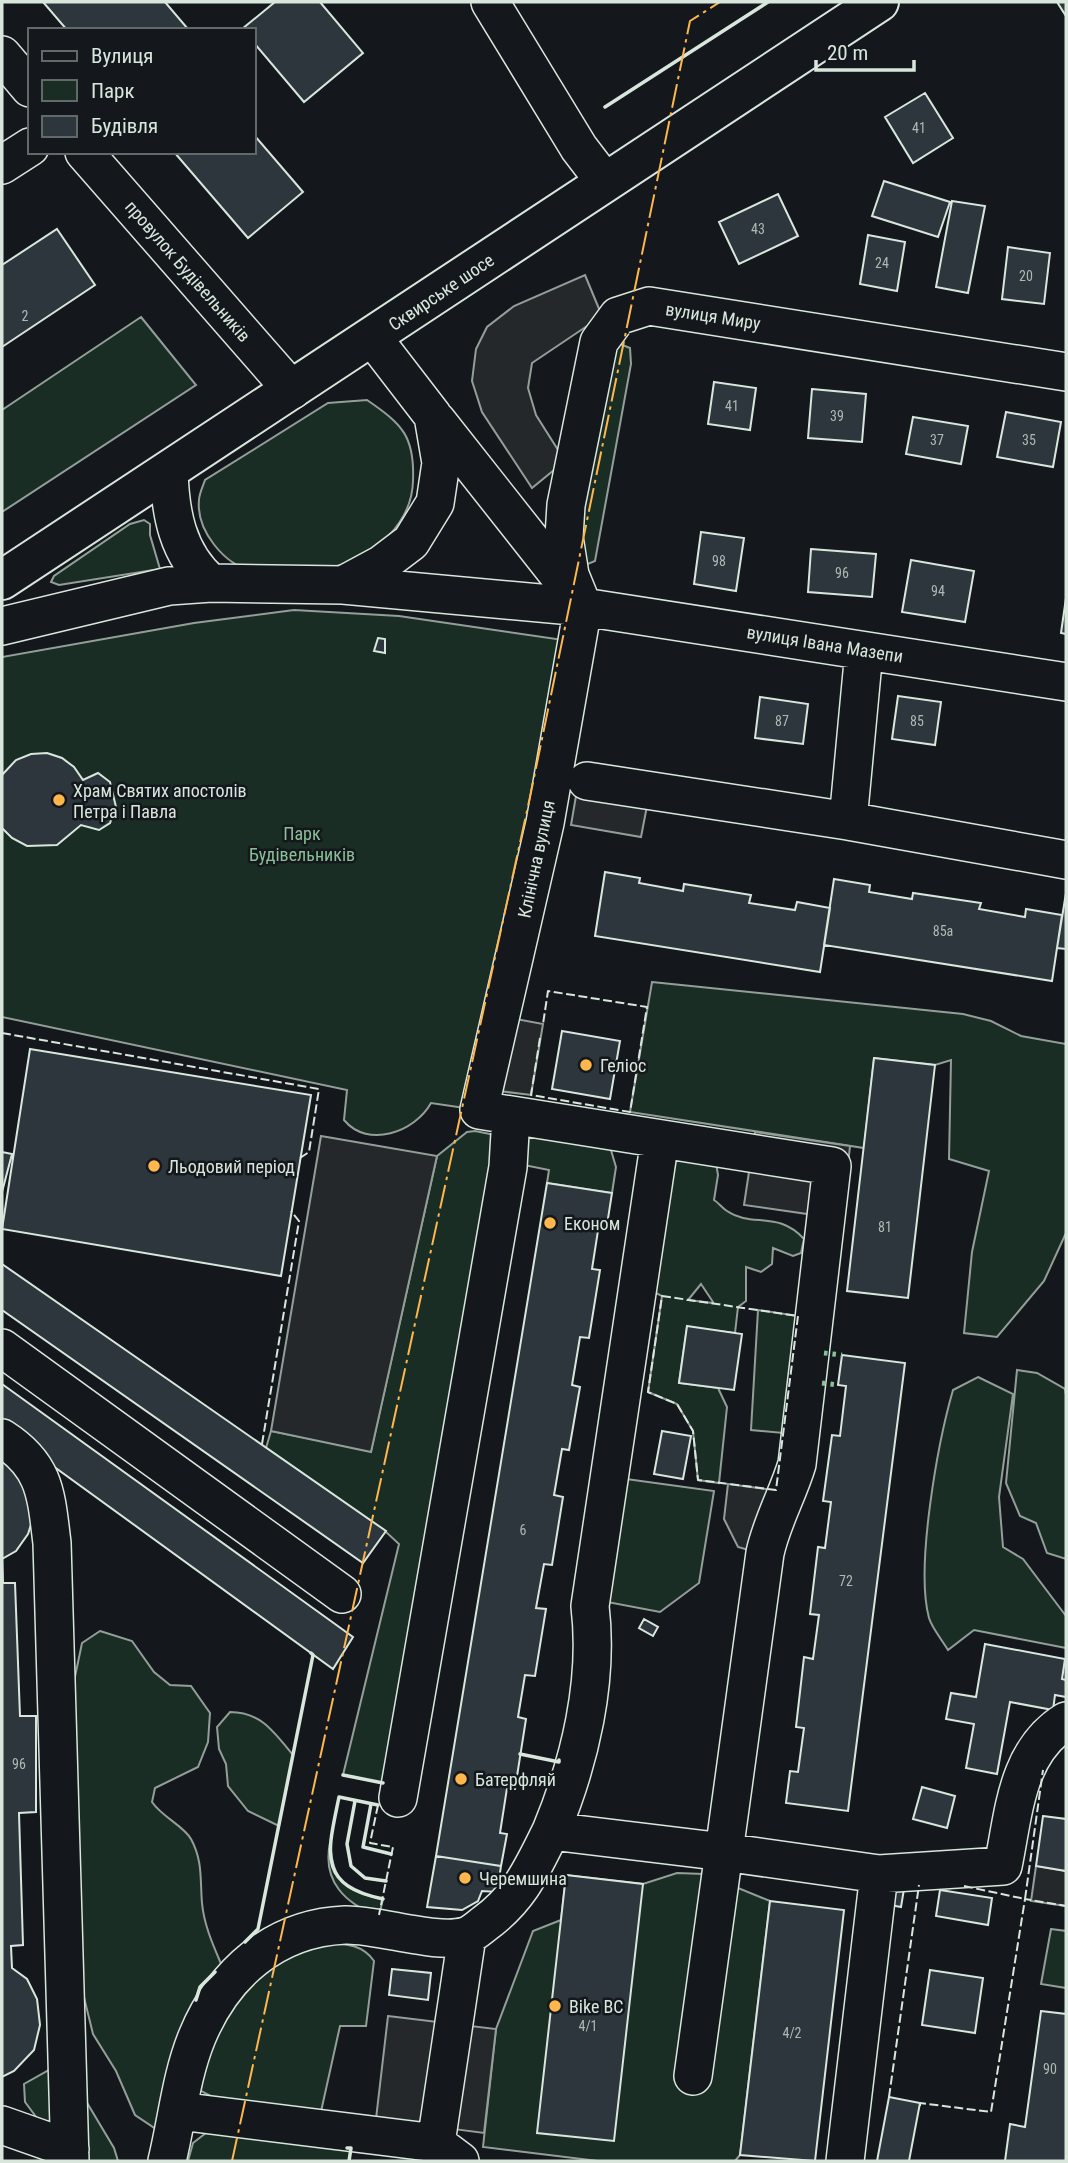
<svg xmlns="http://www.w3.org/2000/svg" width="1068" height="2163" viewBox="0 0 1068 2163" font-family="'Roboto Condensed',sans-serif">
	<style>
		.green { fill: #1a2d24; stroke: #939e99; stroke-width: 2; fill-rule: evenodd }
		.parking { fill: #24282b; stroke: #939e99; stroke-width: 2 }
		.building { fill: #2c363c; stroke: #d8e6dc; stroke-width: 2 }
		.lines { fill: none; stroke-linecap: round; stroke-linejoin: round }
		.minor-casing { stroke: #d8e6dc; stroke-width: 40 }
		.major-casing { stroke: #d8e6dc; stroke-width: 42 }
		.minor { stroke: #14181c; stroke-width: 37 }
		.major { stroke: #14181c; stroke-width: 38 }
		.hedge { stroke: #8ac095; stroke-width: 5; stroke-dasharray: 3.5 5; stroke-linecap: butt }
		.fence { stroke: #d8e6dc; stroke-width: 2; stroke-dasharray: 9 3.5; stroke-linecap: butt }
		.wall { stroke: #d8e6dc; stroke-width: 3.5 }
		.power { stroke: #ffb74d; stroke-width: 2; stroke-dasharray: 24 5 3.5 5; stroke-linecap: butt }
		.poi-dot { fill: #ffb74d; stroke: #14181c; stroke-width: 2.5 }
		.labels { text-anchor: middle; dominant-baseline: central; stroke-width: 5; stroke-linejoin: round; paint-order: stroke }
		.number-label { font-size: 14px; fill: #adbab4 }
		.street-label { font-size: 18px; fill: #d8e6dc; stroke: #14181c }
		.poi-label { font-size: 18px; fill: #d8e6dc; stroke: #14181c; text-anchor: start }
		.park-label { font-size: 18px; fill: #8ac095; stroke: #14181c }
	</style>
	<rect width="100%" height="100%" fill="#14181c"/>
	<!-- green -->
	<path class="green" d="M141,317l55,68 -194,127v-102z
		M620,344l10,4 1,16 -36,197 -12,5 -9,-24 34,-190z
		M367,400c35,24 48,36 46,81 -1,41 -39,79 -81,86 -14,2 -28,1 -42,2 -11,1 -26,4 -37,2 -29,-6 -57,-41 -54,-71 0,-6 4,-14 6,-20l123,-77z
		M144,520l6,4v11l10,34 -101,16 -8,-3 3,-6 76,-52z
		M294,610l105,6 178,26 -98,468 -48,-7c-16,29 -63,46 -87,17l3,-30 -345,-73v-360l192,-34z
		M652,982l311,32 28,7 30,15 45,8v189l-22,48 -47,56 -33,-4 8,-81 17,-81 -40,-12 2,-99 -16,5 -61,-7 -10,90 -234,-36z
		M475,1131l25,5 -117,647 -40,-8 56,-231 -14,-13 -119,-83 5,-17 100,20 66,-295 30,-24z
		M520,1135l90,12 6,20 -4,26 -65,-10 2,-13 -35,-7z
		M683,1152l32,5 3,18 -4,25c5,3 8,8 13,11 25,17 51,-1 77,28l-3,14 -8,3 -20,-8 -1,16 -11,8 -15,-5v34l-8,6 -3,26 -48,-6 -8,56 39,5 9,19 -8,76 -21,-3 -5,-49 -16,-27 -29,-12 14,-96 -8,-4 15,-129zM701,1284l12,18v1l-25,-3z
		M758,1310l40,6 -15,117 -32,-3z
		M1017,1370l20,3 28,16 1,6v164l-19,-6 -11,-30 -16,-7 -14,-33z
		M978,1377l35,17 -14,103 4,50 20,12 43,57v32l-92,-18 -26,20c-6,-10 -16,-22 -19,-32 -14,-51 9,-176 24,-228z
		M619,1478l95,13 -15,92 -39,29 -58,-11z
		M100,1631l32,10 22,31 16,13 21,1 19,27 -2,29 -10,25 -43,21 -3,14c10,15 32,24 39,37 12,22 9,41 11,64 2,22 11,42 20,63l-22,21 -20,53 -21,91 -24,-16 -19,-44 -23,-37 -16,-65 1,-167 -6,-111 10,-48z
		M230,1712c31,0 44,20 63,43l-14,71 -31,-15 -20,-25 -2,-22 -7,-15 -2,-22z
		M330,1843c3,40 15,48 53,56l-4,17c-34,-12 -57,-35 -49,-73z
		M677,1873l27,1 66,27 -30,254 -5,6h-137l-115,-14 13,-118 37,-98 28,-11 5,-45 77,9z
		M1051,1929l15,2v57l-25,-4z
		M319,1942c21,2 42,0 55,19l-8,65h-26l-20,90 -100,-15 -19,-10c0,-37 31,-103 64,-123 16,-10 36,-18 54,-26z
		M49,2070l28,16 37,62 4,13h-49l-44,-59 -1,-18z
		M211,2129l140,19 -2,13h-161l5,-18z"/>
	<!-- parking -->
	<path class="parking" d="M585,275l17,41 -70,47 -4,25 8,27 29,46 -33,27 -50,-76 -10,-31 4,-32 11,-22 27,-21z
		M581,767l71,13 -11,57 -70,-12z
		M500,1016l43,8 -12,71 -48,-6z
		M755,1132l95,14 -8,73 -98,-14z
		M321,1136l116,20 -66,296 -100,-21z
		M728,1484l60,8 -36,59 -14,-4 -14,-28z
		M1036,1866l30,5v35l-35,-5z
		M388,2016l108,13 -12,104 -108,-14z"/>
	<!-- building -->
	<path class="building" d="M43,2h122l23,27 -121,1z
		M275,2h45l43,51 -59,49 -50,-59v-13l-12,-1z
		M1057,2h9v14z
		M925,93l28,45 -40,25 -28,-46z
		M254,135l49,57 -55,46 -74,-86h80z
		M884,181l66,21 -12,35 -66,-21z
		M778,194l20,42 -59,28 -20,-42z
		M952,201l33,5 -17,87 -32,-6z
		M57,229l38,56 -93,62v-82z
		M868,235l37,7 -8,49 -37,-7z
		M1008,247l42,6 -6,51 -42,-5z
		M714,382l42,6 -6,42 -42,-6z
		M812,389l54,5 -4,48 -54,-4z
		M1006,412l55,10 -8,45 -56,-10z
		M913,417l55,9 -7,38 -55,-10z
		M701,532l43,6 -8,53 -42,-7z
		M811,549l65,5 -4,43 -64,-5z
		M911,560l63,11 -9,51 -63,-10z
		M1066,598v36l-5,-1z
		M378,638l7,1v14l-11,-2z
		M898,696l43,6 -6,43 -43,-6z
		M760,697l48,7 -5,40 -48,-6z
		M47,753l15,5 12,9 9,13 15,-7 12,9 6,25 -6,16 -11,7 -18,-5 -24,20 -30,1 -15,-8 -10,-10v-53l14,-15 15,-6z
		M605,872l35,6 -1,5 44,8 1,-7 67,11 -2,8 46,7 2,-8 33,6 -10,64 -225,-36z
		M834,879l36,6 -1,7 43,7 1,-6 68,10 -2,6 46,8 1,-8 36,6 -10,66 -228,-36z
		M1066,893v56l-9,-1z
		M562,1031l58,10 -10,58 -58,-10z
		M30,1049l281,46 -30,181 -279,-47z
		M874,1058l61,7 -27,233 -61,-7z
		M2,1152l10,2 -10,38z
		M547,1183l65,10 -5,32 -8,-1 -7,45 8,1 -11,68 -9,-1 -8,48 8,2 -11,63 -7,-1 -8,46 9,2 -11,68 -8,-1 -8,44 10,1 -11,67 -10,-1 -7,42 8,2 -11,70 -8,-1 -7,45 7,1 -6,32 -65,-10z
		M2,1264l384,267 -23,32 -361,-253z
		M687,1326l55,8 -8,56 -55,-7z
		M842,1355l63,8 -57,448 -62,-8 4,-32 8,1 6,-44 -8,-1 8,-70 9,2 6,-44 -9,-1 8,-67 7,1 6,-46 -8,-1 9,-66 8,1 6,-50 -8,-1z
		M2,1384l351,253 -20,32 -331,-240z
		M662,1431l29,5 -8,43 -29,-5z
		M2,1446l8,5 25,61 -7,22 -12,17 -14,8 1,24h12l5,133h16v96l-17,1 4,132 -12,1 1,22 15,11 10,20 3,26 -6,25 -20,21 -12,6z
		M644,1619l14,8 -5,9 -14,-8z
		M985,1644l80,15 -3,20 4,1v17l-11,-2 -2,15 -43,-8 -13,72 -31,-6 8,-44 -28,-5 5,-26 25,4z
		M922,1787l33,9 -8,32 -34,-9z
		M1043,1816l23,3v52l-30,-5z
		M436,1856l65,10 -4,26 -15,-1 -4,10 -16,9 -35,-3z
		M566,1875l77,9 -29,257 -77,-8z
		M893,1881l12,2 -4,24 -11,-2z
		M940,1890l52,8 -4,27 -52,-9z
		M770,1901l74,9 -29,251 -75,-6z
		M392,1969l39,4 -3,27 -39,-5z
		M930,1970l53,8 -8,55 -53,-8z
		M1041,2011l25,3v147h-61l5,-37 15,3z
		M889,2097l31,6 -11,58h-32z"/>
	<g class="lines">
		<!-- minor casing -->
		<g class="minor-casing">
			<path id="minor" d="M490,2l89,146 26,34
				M2,55l28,33
				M84,152l208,238
				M2,165l28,-18
				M437,421l135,171
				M169,470c1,42 8,84 42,113
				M343,585l39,-21 29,-22 24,-39 6,-40 -8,-47 -60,-78
				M583,607l-13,-32 -6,-38 2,-32 33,-163 19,-26 31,-10 417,66
				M2,626l167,-40 42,-3 132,2 240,22 483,75
				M587,781l261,40 218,39
				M848,821l16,-170
				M2,1348l340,246
				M2,1438c44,28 44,57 50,105l18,618
				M398,1798l110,-631 3,-51
				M551,1831c29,-70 48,-150 39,-225l70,-467
				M693,2076l31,-224 155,22 124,-8c11,-53 13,-114 63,-145
				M179,2111l257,32 24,18
				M2,2125l68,24
				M436,2143l31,-207
				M167,2161c10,-41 14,-85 30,-124 26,-63 77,-109 148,-112 34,-1 91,20 121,11 6,-2 13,-8 18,-12 36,-26 48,-55 67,-93l173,21 41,-299c7,-32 23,-59 32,-89l35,-298 -353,-56 66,-287 38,-216
				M845,2161l34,-287"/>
		</g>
		<!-- major casing -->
		<g class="major-casing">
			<path id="major" d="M2,580l877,-578"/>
		</g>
		<!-- minor -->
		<use href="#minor" class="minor"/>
		<!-- major -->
		<use href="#major" class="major"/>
		<!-- hedge -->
		<path class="hedge" d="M824,1353l18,2
			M822,1383l16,2"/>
		<!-- fence -->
		<path class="fence" d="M2,1033l317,56 -10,63 -9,6
			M540,1038l-9,57 99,17 17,-105 -99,-16 -5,33
			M662,1296l136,20 -22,174 -78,-10 -5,-49 -16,-27 -29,-12z
			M262,1444l37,-223 -8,-10
			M378,1805l-8,38 23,4 -14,68
			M964,1886l61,13 18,-129
			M889,2097l30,-212
			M920,2106v-3l71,9 34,-213 41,7
			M534,2161h1"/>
		<!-- wall -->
		<path class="wall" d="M605,107l163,-105
			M520,1754l39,8v-2
			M343,1775l40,8
			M355,1801l-8,43 4,22 14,12 21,3
			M371,1804l-8,43 28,7
			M378,1805l-39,-8c-11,54 -23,88 44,102
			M245,1942l13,-13 55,-274 -2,-2
			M196,2000l4,-13 15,-15
			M347,2148h4l-2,13"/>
		<!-- power -->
		<path class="power" d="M232,2161l298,-1364 160,-776 30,-19"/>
	</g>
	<!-- markers -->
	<g class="poi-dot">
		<circle cx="59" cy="800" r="7"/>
		<circle cx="586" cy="1065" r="7"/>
		<circle cx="154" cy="1166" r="7"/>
		<circle cx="550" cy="1223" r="7"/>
		<circle cx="461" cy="1779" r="7"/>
		<circle cx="465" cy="1878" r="7"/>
		<circle cx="555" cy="2006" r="7"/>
	</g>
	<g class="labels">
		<!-- number labels -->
		<g class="number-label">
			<text x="919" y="128">41</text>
			<text x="758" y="229">43</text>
			<text x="882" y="263">24</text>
			<text x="1026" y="276">20</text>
			<text x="25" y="316">2</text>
			<text x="732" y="406">41</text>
			<text x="837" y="416">39</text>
			<text x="937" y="440">37</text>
			<text x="1029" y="440">35</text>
			<text x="719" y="561">98</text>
			<text x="842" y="573">96</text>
			<text x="938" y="591">94</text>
			<text x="782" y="721">87</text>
			<text x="917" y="721">85</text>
			<text x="943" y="931">85а</text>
			<text x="885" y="1227">81</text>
			<text x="523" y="1530">6</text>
			<text x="846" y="1581">72</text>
			<text x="19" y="1764">96</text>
			<text x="588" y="2026">4/1</text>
			<text x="792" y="2033">4/2</text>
			<text x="1050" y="2069">90</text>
		</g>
		<!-- street labels -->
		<g class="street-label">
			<text transform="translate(188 271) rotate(49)">провулок Будівельників</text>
			<text transform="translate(441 292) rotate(-34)">Сквирське шосе</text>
			<text transform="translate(713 316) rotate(9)">вулиця Миру</text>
			<text transform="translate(825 644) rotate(9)">вулиця Івана Мазепи</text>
			<text transform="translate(536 859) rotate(-78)">Клінічна вулиця</text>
		</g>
		<!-- poi labels -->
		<g class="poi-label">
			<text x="73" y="790">Храм Святих апостолів<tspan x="73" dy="21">Петра і Павла</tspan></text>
			<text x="600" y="1065">Геліос</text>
			<text x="168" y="1166">Льодовий період</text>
			<text x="564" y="1223">Економ</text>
			<text x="475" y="1779">Батерфляй</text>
			<text x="479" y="1878">Черемшина</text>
			<text x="569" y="2006">Bike BC</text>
		</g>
		<!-- park labels -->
		<g class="park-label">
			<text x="302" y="833">Парк<tspan x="302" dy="21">Будівельників</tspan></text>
		</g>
	</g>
	<!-- border -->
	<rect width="1068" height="2163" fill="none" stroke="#d8e6dc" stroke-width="7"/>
	<!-- legend -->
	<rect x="28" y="28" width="228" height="126" fill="#14181c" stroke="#626a69" stroke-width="2"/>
	<rect x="42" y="51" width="35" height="10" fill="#14181c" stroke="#626a69" stroke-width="2"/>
	<text x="91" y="63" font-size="21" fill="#d8e6dc">Вулиця</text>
	<rect x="42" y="80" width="35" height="21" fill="#1a2d24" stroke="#626a69" stroke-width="2"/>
	<text x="91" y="98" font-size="21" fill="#d8e6dc">Парк</text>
	<rect x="42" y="116" width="35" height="21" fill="#2c363c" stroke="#626a69" stroke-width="2"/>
	<text x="91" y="133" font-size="21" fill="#d8e6dc">Будівля</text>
	<!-- scale -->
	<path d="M816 60v10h98v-10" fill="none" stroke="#d8e6dc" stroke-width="3.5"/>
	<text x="827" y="60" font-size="21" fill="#d8e6dc" stroke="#14181c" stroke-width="5" paint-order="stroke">20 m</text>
</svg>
